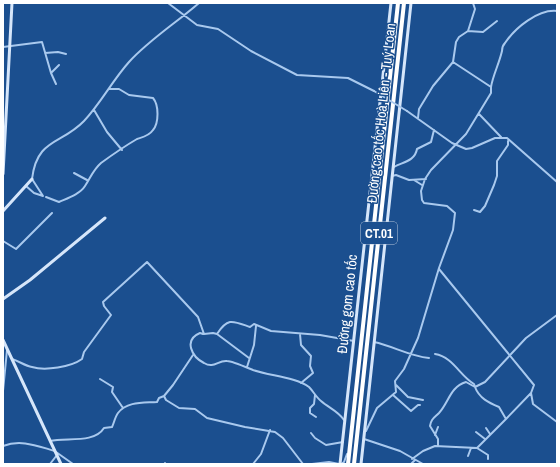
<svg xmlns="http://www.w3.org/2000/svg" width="560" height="467" viewBox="0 0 560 467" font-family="'Archivo Narrow',sans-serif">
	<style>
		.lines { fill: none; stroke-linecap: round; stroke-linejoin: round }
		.street { stroke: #a9c9ee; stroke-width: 2 }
		.secondary { stroke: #d6e6fa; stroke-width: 3 }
		.highway { stroke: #fff; stroke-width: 4 }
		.street-bridge { stroke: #a9c9ee; stroke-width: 2 }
		.labels { text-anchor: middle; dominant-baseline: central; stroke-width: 3; stroke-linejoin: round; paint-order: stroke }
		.shield { fill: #1b4f8f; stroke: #bbcadd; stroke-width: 1 }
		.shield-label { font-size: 13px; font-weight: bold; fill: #fff }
		.street-label { font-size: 14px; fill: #fff; stroke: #1b4f8f }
	</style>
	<rect width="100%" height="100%" fill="#1b4f8f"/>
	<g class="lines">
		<!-- street -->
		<path class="street" d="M168,3l29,22 21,4 33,22 46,24 51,3 26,13
			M468,31l15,1 14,-11
			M3,47l39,-5 9,31
			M45,53l13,-1 8,2
			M56,84l-5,-11 8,-8
			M491,87c2,-12 8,-23 11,-36 0,-3 1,-6 3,-8 10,-15 33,-34 52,-32
			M94,110l13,22 15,18
			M407,111l45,32 14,6 6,-1 23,-10h12l50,44
			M479,114l22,23
			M418,118l1,-9 14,-23 20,-24 3,-20 3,-5 9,-6 7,-22 -2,-6
			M394,167c9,-5 21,-6 23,-18l14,-7 3,-12
			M74,173l13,7
			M392,176l4,-1 13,5 17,-1
			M414,180l8,5
			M26,186l8,7 9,3 -11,-17c5,-41 29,-34 52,-58 17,-18 28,-40 45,-59 20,-22 47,-39 70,-59
			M46,197l13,5c9,-4 21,-8 26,-16 6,-9 8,-16 16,-23 11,-8 24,-17 36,-24 6,-2 12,-3 16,-9 6,-7 6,-25 0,-32l-24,-3 -10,-6h-10
			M474,210l6,2 5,-6 9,-21 3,-9v-15l11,-16v-4
			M3,241l13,8 36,-36
			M439,269l95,116 -3,8 2,11 24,18
			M203,334l-3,-1c-17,7 -8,24 4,30 10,6 14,-3 23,-2 5,0 21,7 26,9 17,6 42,7 56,17 4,4 7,10 12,14 8,7 17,10 23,19
			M217,334c11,-17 16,-13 33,-7l4,-3 17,7 49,4 34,6
			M300,334l1,11 10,11 -1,10 3,7 -12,10
			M374,342c19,4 35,14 55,16
			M435,354c18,3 25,22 39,30l1,3 10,-5 41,-44 31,-23
			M12,359c7,2 13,7 20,8 13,4 39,0 50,-8l2,-7 27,-37 -7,-9 -1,-4 44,-40 51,55 6,17 9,-1 4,1 32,24
			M247,367l7,-22 2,-19
			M100,379l13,8 -1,5 11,16
			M396,385l12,12 15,3
			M3,391l4,-41
			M315,395l-1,9 -4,4v5l6,4
			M393,395l18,16 7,-6h2
			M164,396l2,4 13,8 16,1 12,9 38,9 30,5 8,6 20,26
			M486,428l4,6
			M366,431l11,-23 19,-16 -1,-11 9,-12 14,-31 21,-70 14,-38 2,-17 -8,-7 -23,-3 -2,-3 -1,-9 4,-12 6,-9 35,-36 25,-41v-6l-38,-25
			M476,432l9,7
			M311,433l4,5 11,7 17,-3
			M435,435l3,-8
			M364,439l36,12 23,13
			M50,441c16,-4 44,3 54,-13l8,-1c2,-4 3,-10 6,-14 9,-12 26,-10 39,-11l2,-4 5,-2 9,-11 20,-30
			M3,446c18,-7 34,0 52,5
			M438,446v-7l-8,-13c1,-7 4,-8 9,-13 10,-11 11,-26 27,-31l9,5c4,11 14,16 24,20l7,12 25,-26
			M477,448l11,7v4
			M56,452l17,12
			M468,456l3,-8
			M412,459l11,-8 12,-5 42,2 29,-29
			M50,464l7,-9
			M165,464v-1
			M253,464l8,-10 9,-24
			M312,464l17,-2 10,2
			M341,464l3,-2 3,-8
			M411,464l4,-4"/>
		<!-- secondary -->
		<path class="secondary" d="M3,174l9,-171
			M3,211l29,-32
			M3,299l27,-19 75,-62
			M3,340l58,124
			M340,464l51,-461
			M361,464l50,-461"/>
		<!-- highway -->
		<path class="highway" d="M348,464l50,-461
			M354,464l50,-461"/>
		<!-- street-bridge -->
		<path class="street-bridge" d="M374,91l33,20"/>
	</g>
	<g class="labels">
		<!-- shield labels -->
		<rect class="shield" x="361" y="222" width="36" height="22" rx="3"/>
		<g class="shield-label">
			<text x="379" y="233">CT.01</text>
		</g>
		<!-- street labels -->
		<g class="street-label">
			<text transform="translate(381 113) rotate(-84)">Đường cao tốc Hoà Liên - Tuý Loan</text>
			<text transform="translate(347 304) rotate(-84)">Đường gom cao tốc</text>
		</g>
	</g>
	<!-- border -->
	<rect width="560" height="467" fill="none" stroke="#ffffff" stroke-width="8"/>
</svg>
